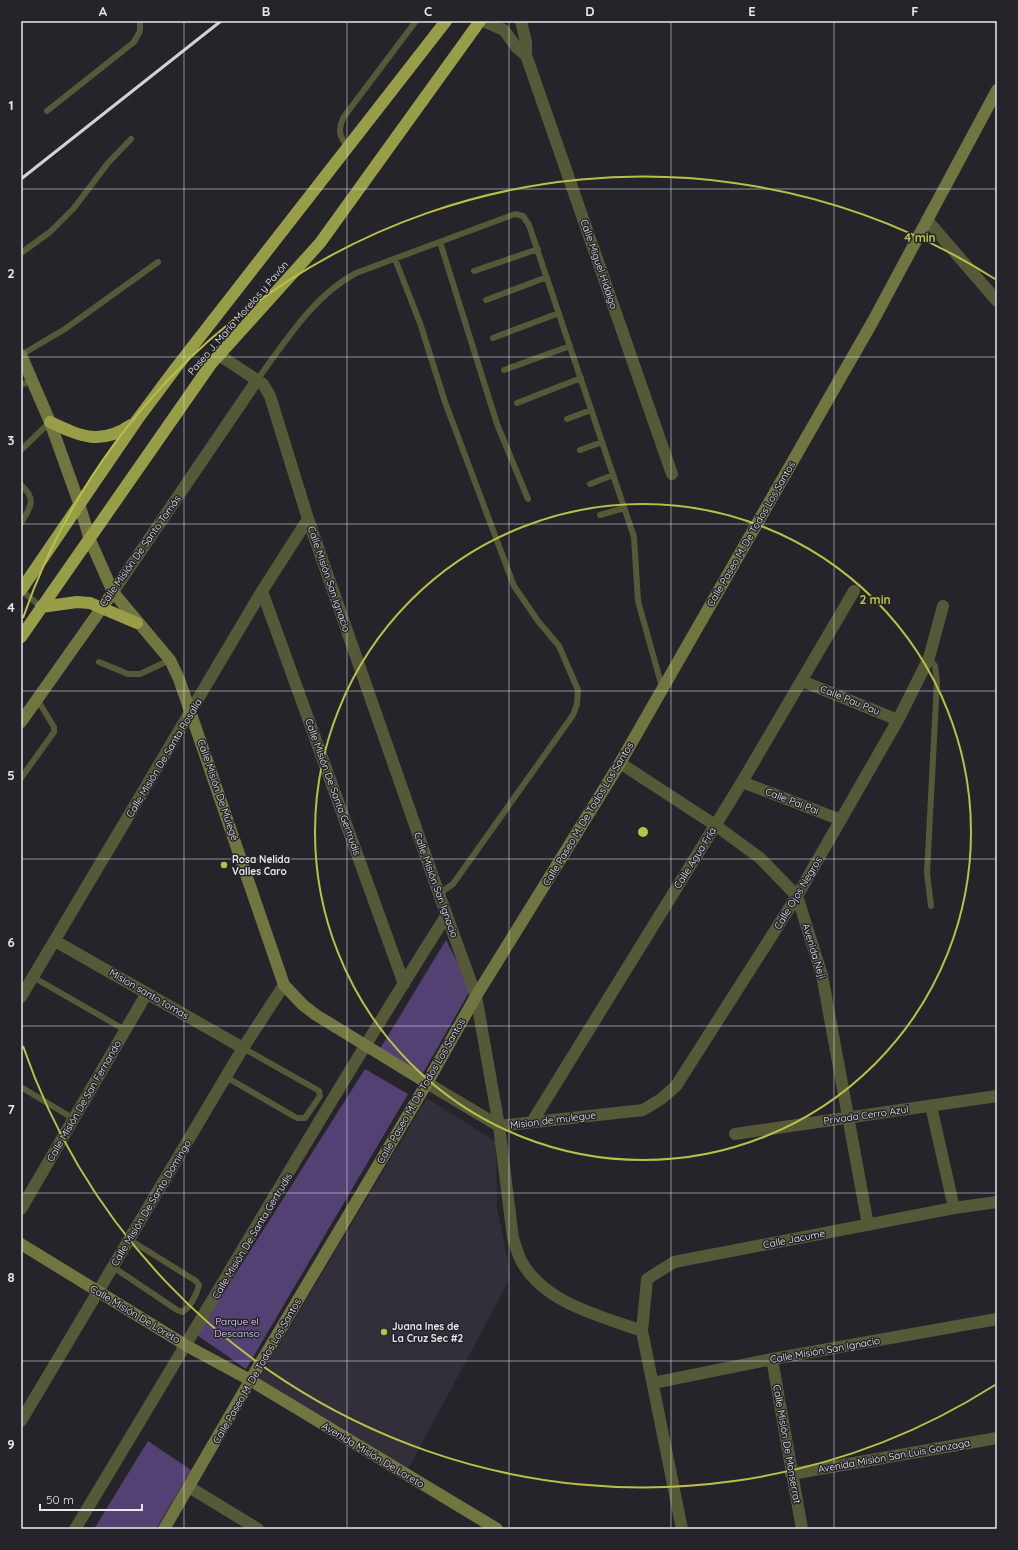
<svg xmlns="http://www.w3.org/2000/svg" width="1018" height="1550" viewBox="0 0 1018 1550" font-family="Quicksand,sans-serif">
	<style>
		.built { fill: #322f3a }
		.green { fill: #534174 }
		.lines { fill: none; stroke-linecap: round; stroke-linejoin: round }
		.lane { stroke: #565938; stroke-width: 6 }
		.street { stroke: #565938; stroke-width: 12 }
		.secondary { stroke: #717540; stroke-width: 12 }
		.highway { stroke: #989e48; stroke-width: 12 }
		.rail { stroke: #d2d1d5; stroke-width: 3 }
		.grid { fill: none; stroke: #e8e7eb; stroke-width: 1; stroke-opacity: 0.55 }
		.ring { fill: none; stroke: #b9c046; stroke-width: 2 }
		.poi-dot { fill: #b9c046; stroke: #26242b; stroke-width: 1.5 }
		.labels { text-anchor: middle; dominant-baseline: central; stroke-width: 3; stroke-linejoin: round; paint-order: stroke }
		.street-label { font-size: 10px; fill: #e8e7eb; stroke: #26242b }
		.poi-label { font-size: 10px; font-weight: bold; fill: #e8e7eb; stroke: #26242b; text-anchor: start }
		.park-label { font-size: 10px; fill: #e2d6fe; stroke: #26242b }
		.centre { fill: #b9c046; stroke: #26242b; stroke-width: 2 }
		.ring-label { font-size: 12px; text-anchor: middle; font-weight: bold; fill: #b9c046; stroke: #26242b; stroke-width: 3; stroke-linejoin: round; paint-order: stroke }
		.neatline { fill: none; stroke: #e8e7eb; stroke-width: 1.5 }
		.grid-label { font-size: 13px; text-anchor: middle; font-weight: bold; fill: #e8e7eb }
	</style>
	<rect width="100%" height="100%" fill="#26242b"/>
	<!-- built -->
	<path class="built" d="M427,1098l69,44 1,66 14,69 -105,196 -152,-86z"/>
	<!-- green -->
	<path class="green" d="M446,940l25,49 -52,91 -41,-28z
		M365,1069l43,25 -162,275 -49,-34z
		M148,1441l43,29 -35,59h-62z"/>
	<g class="lines">
		<!-- lane -->
		<path class="lane" d="M47,111l87,-69 6,-11v-10
			M348,147c-9,-11 -10,-16 -5,-29l73,-97
			M440,242l57,182 31,75
			M21,253l29,-21 24,-24 34,-45 23,-24
			M395,259l25,64 25,79 69,184 24,35 21,25 19,44 -1,14 -4,11 -120,169 -14,10
			M474,271l64,-22
			M486,300l61,-23
			M493,338l66,-25
			M21,355l44,-26 93,-67
			M504,370l66,-24
			M257,380c28,-38 56,-84 99,-107l159,-59 8,2 6,9 105,312 4,64 24,86
			M21,385l11,-5
			M517,403l64,-25
			M567,419l24,-9
			M21,450l29,-28
			M580,450l22,-8
			M590,484l23,-9
			M21,485c16,14 10,22 0,38
			M600,515l24,-7
			M21,590l20,17
			M929,658l6,8 2,16 -10,191 4,33
			M99,662l29,12h12l30,-14
			M21,778l33,-46v-5l-17,-28
			M33,977l92,53
			M226,1077l71,41h8l15,-22 -1,-5 -5,-3 -71,-40
			M21,1087l53,32
			M113,1267l64,43 5,2c8,-4 15,-18 17,-27l-3,-4 -66,-41"/>
		<!-- street -->
		<path class="street" d="M483,21l21,9 13,18 9,7
			M521,21l5,21v13l146,419
			M927,220l70,81
			M219,355l44,29 7,12 38,123 131,375 37,102 23,130 14,112c3,9 5,18 10,26 24,40 78,52 119,67l40,198
			M262,591l142,393
			M113,592l144,-212
			M802,681l96,39
			M620,763l95,62 45,33 37,38 25,79 46,250
			M742,782l99,38
			M55,941l188,107
			M21,997l241,-406 46,-72
			M427,1083l72,43 144,-16 18,-11 15,-13 121,-190 101,-176 31,-62 14,-52
			M931,1106l23,102
			M532,1122l210,-340 112,-191
			M735,1134l262,-38
			M21,1209l126,-216
			M642,1331l5,-52 27,-17 280,-54 43,-6
			M772,1359l30,170
			M653,1383l119,-24 225,-40
			M21,1421l222,-373 41,-63
			M791,1474l206,-36
			M189,1487l69,42
			M75,1529c124,-204 243,-411 371,-613"/>
		<!-- secondary -->
		<path class="secondary" d="M21,355l29,67 29,81 11,37 23,52 57,68 9,19 105,306 19,20 13,10 111,68
			M21,722l92,-130
			M21,1244l166,102 63,34 247,149
			M164,1529l94,-162 169,-284 49,-87 144,-233 253,-442 124,-231"/>
		<!-- highway -->
		<path class="highway" d="M50,422c30,14 50,24 81,3
			M21,590l116,-170 38,-51 271,-348
			M41,607l36,-5 13,1 47,20
			M21,637l190,-273 109,-121 160,-222"/>
		<!-- rail -->
		<path class="rail" d="M21,179l200,-158"/>
	</g>
	<!-- grid -->
	<path class="grid" d="M184,21v1508M347,21v1508M509,21v1508M671,21v1508M834,21v1508M21,189h976M21,357h976M21,524h976M21,691h976M21,859h976M21,1026h976M21,1193h976M21,1361h976"/>
	<!-- distance rings -->
	<g class="ring">
		<circle cx="643" cy="832" r="328"/>
		<path d="M995 1385A656 656 0 0 1 23 1046M23 618A656 656 0 0 1 995 279"/>
	</g>
	<!-- markers -->
	<g class="poi-dot">
		<circle cx="224" cy="865" r="4"/>
		<circle cx="384" cy="1332" r="4"/>
	</g>
	<g class="labels">
		<!-- street labels -->
		<g class="street-label">
			<text transform="translate(599 264) rotate(71)">Calle Miguel Hidalgo</text>
			<text transform="translate(238 318) rotate(-49)">Paseo J. María Morelos y Pavón</text>
			<text transform="translate(751 534) rotate(-60)">Calle Paseo M. De Todos Los Santos</text>
			<text transform="translate(140 551) rotate(-55)">Calle Misión De Santo Tomás</text>
			<text transform="translate(329 579) rotate(71)">Calle Misión San Ignacio</text>
			<text transform="translate(850 700) rotate(22)">Calle Pau Pau</text>
			<text transform="translate(164 758) rotate(-59)">Calle Misión De Santa Rosalía</text>
			<text transform="translate(333 787) rotate(70)">Calle Misión De Santa Gertrudis</text>
			<text transform="translate(218 790) rotate(71)">Calle Misión De Mulegé</text>
			<text transform="translate(792 801) rotate(21)">Calle Pai Pai</text>
			<text transform="translate(588 814) rotate(-59)">Calle Paseo M. De Todos Los Santos</text>
			<text transform="translate(695 858) rotate(-58)">Calle Agua Fría</text>
			<text transform="translate(436 885) rotate(70)">Calle Misión San Ignacio</text>
			<text transform="translate(798 893) rotate(-59)">Calle Ojos Negros</text>
			<text transform="translate(814 951) rotate(73)">Avenida Neji</text>
			<text transform="translate(149 994) rotate(30)">Mision santo tomas</text>
			<text transform="translate(421 1091) rotate(-60)">Calle Paseo M. De Todos Los Santos</text>
			<text transform="translate(84 1101) rotate(-60)">Calle Misión De San Fernando</text>
			<text transform="translate(866 1115) rotate(-8)">Privada Cerro Azul</text>
			<text transform="translate(553 1120) rotate(-7)">Mision de mulegue</text>
			<text transform="translate(151 1203) rotate(-59)">Calle Misión De Santo Domingo</text>
			<text transform="translate(252 1236) rotate(-59)">Calle Misión De Santa Gertrudis</text>
			<text transform="translate(794 1239) rotate(-11)">Calle Jacume</text>
			<text transform="translate(135 1314) rotate(31)">Calle Misión De Loreto</text>
			<text transform="translate(825 1350) rotate(-10)">Calle Misión San Ignacio</text>
			<text transform="translate(257 1371) rotate(-60)">Calle Paseo M. De Todos Los Santos</text>
			<text transform="translate(787 1444) rotate(80)">Calle Misión De Monserrat</text>
			<text transform="translate(373 1455) rotate(31)">Avenida Misión De Loreto</text>
			<text transform="translate(894 1456) rotate(-10)">Avenida Misión San Luis Gonzaga</text>
		</g>
		<!-- poi labels -->
		<g class="poi-label">
			<text x="232" y="859">Rosa Nelida<tspan x="232" dy="12">Valles Caro</tspan></text>
			<text x="392" y="1326">Juana Ines de<tspan x="392" dy="12">La Cruz Sec #2</tspan></text>
		</g>
		<!-- park labels -->
		<g class="park-label">
			<text x="237" y="1321">Parque el<tspan x="237" dy="12">Descanso</tspan></text>
		</g>
	</g>
	<circle cx="643" cy="832" r="6" class="centre"/>
	<g class="ring-label">
		<text x="920" y="242">4 min</text>
		<text x="875" y="604">2 min</text>
	</g>
	<!-- border -->
	<rect width="1018" height="1550" fill="none" stroke="#26242b" stroke-width="44"/>
	<!-- scale -->
	<path d="M40 1504v6h102v-6" fill="none" stroke="#e8e7eb" stroke-width="2"/>
	<text x="46" y="1504" font-size="12" fill="#e8e7eb" stroke="#26242b" stroke-width="3" paint-order="stroke">50 m</text>
	<rect x="22" y="22" width="974" height="1506" class="neatline"/>
	<g class="grid-label">
		<text x="103" y="16">A</text>
		<text x="266" y="16">B</text>
		<text x="428" y="16">C</text>
		<text x="590" y="16">D</text>
		<text x="752" y="16">E</text>
		<text x="915" y="16">F</text>
		<text x="11" y="110">1</text>
		<text x="11" y="278">2</text>
		<text x="11" y="445">3</text>
		<text x="11" y="612">4</text>
		<text x="11" y="780">5</text>
		<text x="11" y="947">6</text>
		<text x="11" y="1114">7</text>
		<text x="11" y="1282">8</text>
		<text x="11" y="1449">9</text>
	</g>
</svg>
